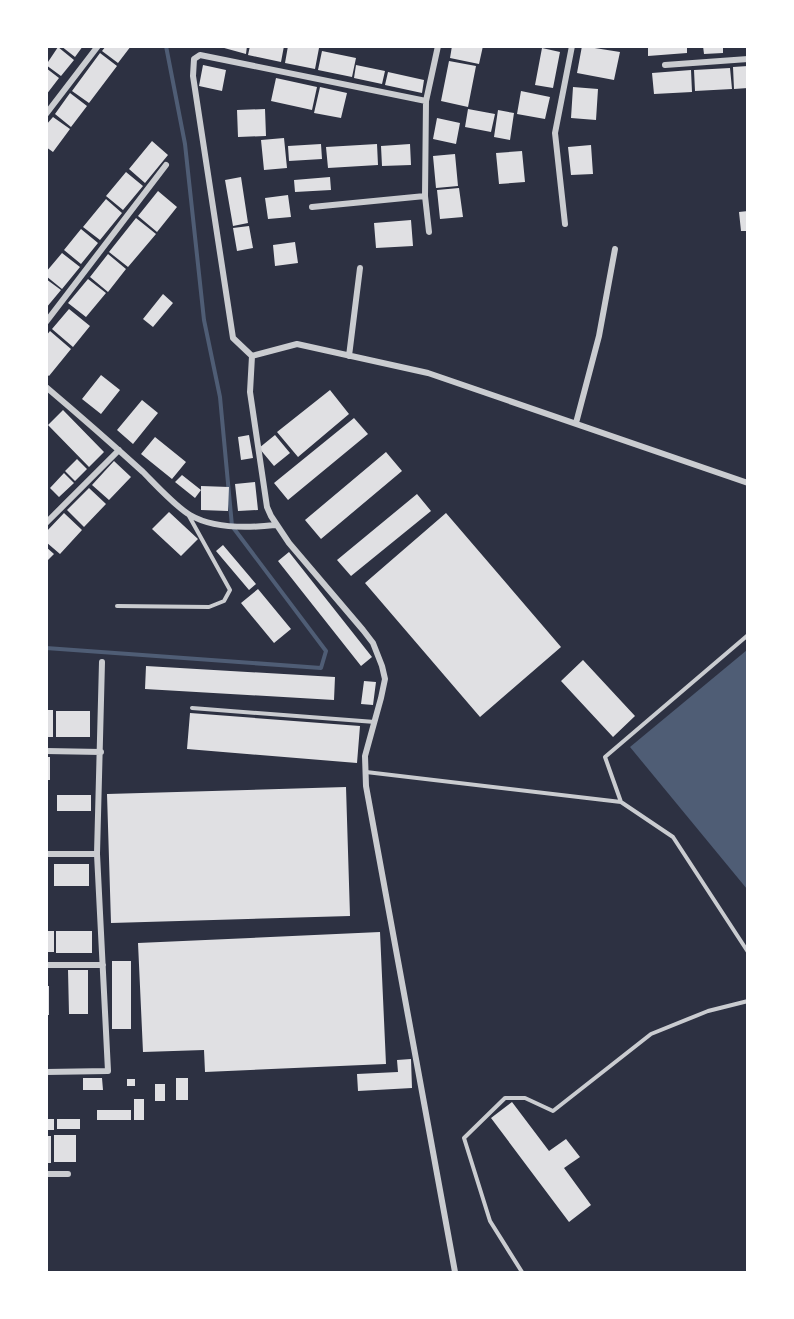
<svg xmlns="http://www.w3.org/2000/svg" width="794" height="1319" viewBox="0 0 794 1319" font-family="'Noto Sans',sans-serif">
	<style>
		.water { fill: #4f5d75 }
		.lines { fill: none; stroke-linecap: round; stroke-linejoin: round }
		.stream { stroke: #4f5d75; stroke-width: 4 }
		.building { fill: #e0e0e3 }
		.service { stroke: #caccd0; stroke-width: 4 }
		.minor { stroke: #caccd0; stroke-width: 6 }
	</style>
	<rect width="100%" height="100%" fill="#2d3142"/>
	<!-- water -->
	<path class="water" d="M747,650v239l-117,-142z"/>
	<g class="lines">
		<!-- stream -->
		<path class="stream" d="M46,648l275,20 5,-17 -94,-125 -12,-129 -16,-77 -19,-176 -19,-98"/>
	</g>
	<!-- building -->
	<path class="building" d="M61,46h22l-8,11z
		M106,46h25l-13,17 -16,-12z
		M217,46h30l-1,8z
		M250,46h34l-3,16 -33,-7z
		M288,46l31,2 -4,21 -30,-6z
		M452,46h31l-4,18 -29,-6z
		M582,46l38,6 -6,28 -37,-7z
		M648,46h39v7l-39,3z
		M703,46h20v7l-19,1z
		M58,47l16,13 -13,16 -15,-11z
		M542,48l18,4 -7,36 -18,-3z
		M322,51l34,7 -4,19 -34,-7z
		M100,53l17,13 -28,37 -17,-12z
		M449,61l27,5 -8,41 -27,-6z
		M203,65l23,5 -4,21 -23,-5z
		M356,65l29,6 -3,13 -28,-6z
		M748,66v22l-14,1 -1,-22z
		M46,68l13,10 -13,17z
		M730,68l2,21 -37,2 -1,-21z
		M691,70l1,22 -38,2 -2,-21z
		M388,72l36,8 -2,13 -37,-8z
		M276,78l41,9 -5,23 -41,-9z
		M320,87l27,6 -6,25 -27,-5z
		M573,87l25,2 -2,31 -25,-2z
		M521,91l29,6 -5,22 -28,-5z
		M70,93l17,13 -16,21 -16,-13z
		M265,109l1,27 -28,1 -1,-27z
		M468,109l27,5 -4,18 -26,-5z
		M498,110l16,3 -4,27 -16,-3z
		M53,117l17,12 -17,23 -7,-5v-22z
		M437,118l23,5 -4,21 -23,-5z
		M284,138l3,30 -23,2 -3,-30z
		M152,141l16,14 -23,28 -16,-14z
		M321,144l1,15 -33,2 -1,-15z
		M377,144l1,21 -50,3 -2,-21z
		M410,144l1,21 -29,1 -1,-20z
		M591,145l2,29 -22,1 -3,-28z
		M522,151l3,31 -26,2 -3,-31z
		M455,154l3,32 -22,2 -3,-32z
		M126,172l17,14 -20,24 -17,-14z
		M241,177l7,46 -15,3 -8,-46z
		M330,177l1,13 -36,2 -1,-12z
		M459,188l4,29 -23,2 -3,-29z
		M158,191l19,16 -20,25 -19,-16z
		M288,195l3,22 -23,2 -3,-21z
		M106,199l16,14 -22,27 -17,-13z
		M748,211v20h-7l-2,-19z
		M136,218l20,16 -28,33 -19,-15z
		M411,220l2,26 -37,2 -2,-25z
		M249,226l4,22 -16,3 -4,-23z
		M81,229l17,14 -17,21 -17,-14z
		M295,242l3,21 -23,3 -2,-21z
		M62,253l18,14 -18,22 -16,-13v-4z
		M108,254l18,15 -18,23 -18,-15z
		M46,279l15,11 -15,18z
		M88,279l18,14 -20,24 -18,-14z
		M163,294l10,9 -20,24 -10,-8z
		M69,309l21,17 -17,21 -21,-18z
		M50,331l21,18 -22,27 -3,-2v-38z
		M101,375l19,15 -19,24 -19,-15z
		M330,390l19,24 -51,43 -21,-25z
		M142,400l16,13 -25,31 -16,-14z
		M63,410l41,42 -15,15 -41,-42z
		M354,418l14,16 -80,66 -14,-17z
		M249,435l4,23 -12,2 -3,-23z
		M275,435l15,18 -16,13 -15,-18z
		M155,437l31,25 -14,17 -31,-25z
		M386,452l16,19 -81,68 -16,-19z
		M77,459l10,10 -12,12 -10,-10z
		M114,461l17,16 -22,23 -17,-15z
		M64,473l10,10 -15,14 -9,-9z
		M182,475l19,15 -6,8 -20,-16z
		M255,482l3,28 -20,1 -3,-27z
		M201,486l28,1 -1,24 -27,-1z
		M89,488l17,16 -22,23 -17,-17z
		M417,494l14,17 -80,65 -14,-16z
		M169,512l29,27 -17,17 -29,-27z
		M64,513l18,17 -22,24 -14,-12v-10z
		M446,513l115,134 -81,70 -115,-134z
		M223,545l33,39 -7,6 -33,-39z
		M46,547l8,7 -8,8z
		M289,552l83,105 -11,9 -83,-105z
		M258,589l33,40 -17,14 -33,-40z
		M583,660l52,56 -22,21 -52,-56z
		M146,666l189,11 -1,23 -189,-11z
		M364,681l12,1 -3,23 -12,-1z
		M46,710h7v27h-7z
		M56,711h34v26h-34z
		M190,713l170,13 -3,37 -170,-14z
		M46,757h4v23h-4z
		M346,787l4,129 -239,7 -4,-129z
		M57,795h34v16h-34z
		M54,864h35v22h-35z
		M46,931h8v21h-8z
		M56,931h36v22h-36z
		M380,932l6,132 -181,8 -1,-22 -61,2 -5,-109z
		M112,961h19v68h-19z
		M68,970h20v44h-19z
		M46,986h3v29h-3z
		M411,1059l1,29 -54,3 -1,-17 41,-2 -1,-12z
		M83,1078h19l1,12h-20z
		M176,1078h12v22h-12z
		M127,1079h8v7h-8z
		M155,1084h10v17h-10z
		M134,1099h10v21h-10z
		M512,1102l37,49 17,-12 14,18 -16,11 27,37 -22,17 -78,-104z
		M97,1110h34v10h-34z
		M46,1119h8v11h-8z
		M57,1119h23v10h-23z
		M54,1135h22v27h-22z
		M46,1136h5v27h-5z"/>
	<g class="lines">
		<!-- service -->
		<path class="service" d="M117,606l92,1 15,-6 6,-11 -41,-74
			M748,635l-143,122 16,45 52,35 75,115
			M192,708l183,14
			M366,772l255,30
			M522,1272l-32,-51 -26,-83 41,-40h20l28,13 98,-77 57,-23 40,-10"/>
		<!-- minor -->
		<path class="minor" d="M665,65l83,-6
			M426,101l-226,-46 -6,4 -1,17 40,262 19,18 -2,36 17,115 4,9 18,27 74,87 10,13 9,23 3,13 -4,19 -16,58 1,30 89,486
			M46,114l52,-68
			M312,207l113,-11
			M565,224l-10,-91 17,-87
			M429,232l-4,-36 1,-95 12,-55
			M46,322l120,-157
			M252,356l45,-12 131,29 320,110
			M349,356l11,-88
			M46,387c33,28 65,56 97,85 12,12 33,35 47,43 24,14 59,13 85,10
			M576,423l23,-87 16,-87
			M46,523l73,-73
			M46,751l55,1
			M46,854h51
			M46,965h57
			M46,1072l62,-1 -11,-217 5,-192
			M46,1174h22"/>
	</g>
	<!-- border -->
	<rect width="794" height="1319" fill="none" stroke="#ffffff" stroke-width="96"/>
</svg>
